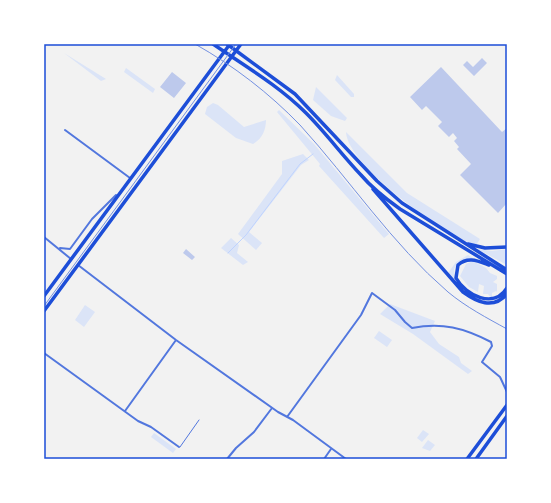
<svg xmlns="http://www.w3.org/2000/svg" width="551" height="503" viewBox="0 0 551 503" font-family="Mulish,sans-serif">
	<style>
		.green { fill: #dbe4f7 }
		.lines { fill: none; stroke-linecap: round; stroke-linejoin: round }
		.stream { stroke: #bfd3fe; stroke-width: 1 }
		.building { fill: #bdc9ec }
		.service { stroke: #5277de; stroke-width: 1 }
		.minor { stroke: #5277de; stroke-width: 2 }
		.primary { stroke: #1d4ed8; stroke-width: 3.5 }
		.tram { stroke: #7290e2; stroke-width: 1 }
		.rail { stroke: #7290e2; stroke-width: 1 }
		.neatline { fill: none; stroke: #1d4ed8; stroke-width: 1.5 }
	</style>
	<rect width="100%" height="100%" fill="#f2f2f2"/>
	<!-- green -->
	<path class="green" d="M64,53l42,26 -5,2z
		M126,68l29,21 -2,4 -29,-21z
		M337,75l17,19v3h-3l-16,-17z
		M316,87l31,31 -2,3 -14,-5 -18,-16z
		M213,103l5,2 26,22 22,-7c0,10 -4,19 -13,24l-17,-6 -31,-24 2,-7z
		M279,110l35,34 75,90 -5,4 -65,-72 1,-2 -43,-52z
		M346,132l61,61 73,46 -4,6c-31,-9 -129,-80 -130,-113z
		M303,154l6,6 -8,5 -52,67 13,11 -6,7 -18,-16 44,-60v-13z
		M231,238l8,7 -2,8 11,9 -5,3 -22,-17z
		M477,249l15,2 15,-2v16z
		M468,255l5,3 -13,3 -6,8 2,15 -8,-11 8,-11z
		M473,261l13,7 4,5 7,3v3l-4,3 4,2v8l-1,-1 -4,2v4l-1,1 -3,-4h-5l1,-8 -5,-2 -1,8 -9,-5 -9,-11 6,-12z
		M390,304l45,17 -5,11 9,12 20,13 2,6 11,8 -4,3 -55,-40 -33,-20z
		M85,305l10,7 -11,15 -9,-7z
		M379,331l13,9 -5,7 -13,-9z
		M423,430l6,4 -7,8 -5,-4z
		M154,433l22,16 -3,4 -22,-16z
		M428,440l7,5 -5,6 -8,-3z"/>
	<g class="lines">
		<!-- stream -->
		<path class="stream" d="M228,253l18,-18 54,-71 13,-10"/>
	</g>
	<!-- building -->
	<path class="building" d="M482,58l5,5 -13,13 -11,-11 4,-4 6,6z
		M441,67l61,65 5,-4v75l-9,10 -38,-38 11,-11 -14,-15 2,-2 -5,-6 3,-3 -4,-5 -4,4 -11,-11 4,-4 -16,-16 -4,4 -12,-13z
		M172,72l14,11 -12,15 -14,-11z
		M186,249l9,8 -3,3 -9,-7z"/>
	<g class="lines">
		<!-- service -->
		<path class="service" d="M180,447l19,-27"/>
		<!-- minor -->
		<path class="minor" d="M65,130l65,48
			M44,237l27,22
			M60,248l10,1 22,-30 24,-24
			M78,265l98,75 102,72 15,8 53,39
			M44,353l94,68 13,6 28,20
			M125,411l51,-71
			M287,417l74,-102 11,-22 23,17 10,12 7,6c30,-6 52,0 79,14l1,4 -10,16 18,15 7,15
			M227,459l9,-11 18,-16 18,-24
			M324,459l7,-10"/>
		<!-- primary -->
		<path class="primary" d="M213,44c32,22 66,42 93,69 20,20 36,42 55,62 11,13 25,24 39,34l107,65
			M227,44l68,50 82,87 25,22 105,67
			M373,189l90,103c14,10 30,18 44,2
			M468,244l17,4 22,-1
			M489,265c-11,-4 -21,-9 -31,0l-2,13c10,18 38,31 51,10
			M44,296l186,-252
			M44,311l197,-267
			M467,459l40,-54
			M476,459l31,-43"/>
		<!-- tram -->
		<path class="tram" d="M44,306l192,-262"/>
		<!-- rail -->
		<path class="rail" d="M195,44c39,22 74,49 105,81 50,55 92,119 148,167 18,15 39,26 59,37"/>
	</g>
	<!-- border -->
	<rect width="551" height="503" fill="none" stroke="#ffffff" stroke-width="90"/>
	<rect x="45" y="45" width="461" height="413" class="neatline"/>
</svg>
